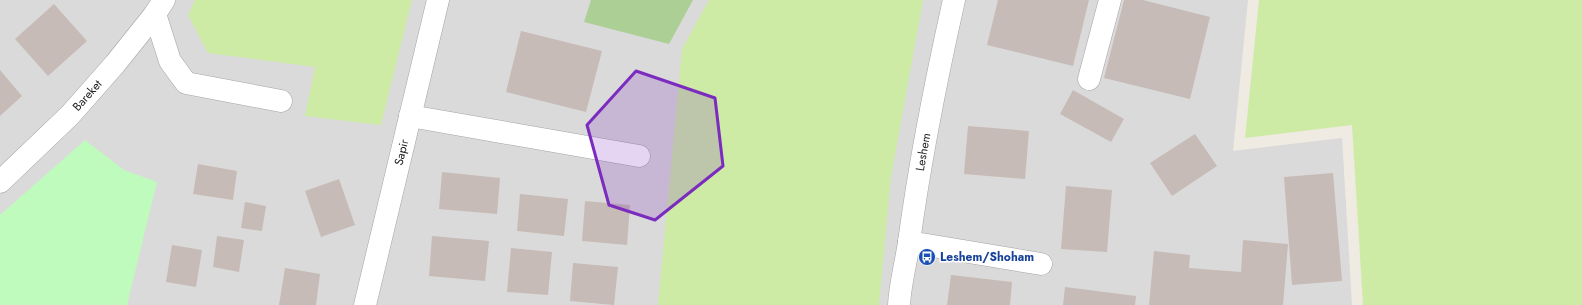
<svg xmlns="http://www.w3.org/2000/svg" width="1582" height="305" viewBox="0 0 1582 305" font-family="Jost,sans-serif">
	<style>
		.residential { fill: #dbdada }
		.grass { fill: #ceeba6 }
		.forest { fill: #accf96 }
		.park { fill: #befbbd }
		.building { fill: #c6bbb6 }
		.lines { fill: none; stroke-linecap: round; stroke-linejoin: round }
		.minor-casing { stroke: #a4a4a4; stroke-width: 23 }
		.minor { stroke: #fff; stroke-width: 22 }
		.marked { fill: #7b2cbf; fill-opacity: 0.2; stroke: #7b2cbf; stroke-width: 3; stroke-linejoin: round }
		.labels { text-anchor: middle; dominant-baseline: central; stroke-width: 3; stroke-linejoin: round; paint-order: stroke }
		.street-label { font-size: 12px; fill: #1d1d1d; stroke: #fff }
		.transit-label { font-size: 12px; font-weight: bold; fill: #164399; stroke: #fff; text-anchor: start }
	</style>
	<rect width="100%" height="100%" fill="#efeae2"/>
	<!-- residential -->
	<path class="residential" d="M0,0h1248l-15,151 109,-13 10,167h-1352z"/>
	<!-- grass -->
	<path class="grass" d="M195,0h217l-31,125 -76,-9 10,-49 -107,-14 -20,-38z
		M709,0h214l-32,177 -12,128h-221l24,-256z
		M1259,0h323v305h-219l-11,-180 -107,13z"/>
	<!-- forest -->
	<path class="forest" d="M591,0h102l-24,44 -85,-22z"/>
	<!-- park -->
	<path class="park" d="M85,140l39,30 33,12 -30,123h-127v-90z"/>
	<!-- building -->
	<path class="building" d="M998,0h91l-16,66 -86,-21z
		M1124,0h19l67,17 -20,82 -86,-21z
		M54,4l33,37 -39,35 -33,-37z
		M521,31l81,20 -16,61 -80,-20z
		M0,70l22,26 -22,20z
		M1073,90l51,29 -13,23 -51,-28z
		M968,126l61,5 -4,48 -61,-5z
		M1195,134l22,32 -45,30 -22,-33z
		M198,164l39,7 -4,29 -40,-6z
		M442,172l58,6 -3,36 -58,-5z
		M1333,173l9,108 -50,4 -8,-108z
		M339,179l16,46 -34,12 -16,-46z
		M1066,186l46,4 -5,62 -46,-3z
		M520,194l48,5 -4,37 -47,-5z
		M585,201l45,4 -3,40 -45,-4z
		M245,202l21,4 -4,25 -21,-3z
		M217,236l27,4 -5,32 -26,-5z
		M432,236l57,5 -4,40 -56,-5z
		M1243,240l45,4 -5,61h-134l5,-54 36,4 -1,13 52,4z
		M172,245l30,5 -6,37 -30,-5z
		M511,248l41,4 -4,43 -41,-3z
		M573,263l45,4 -4,38 -44,-4z
		M285,268l35,6 -4,31h-37z
		M951,275l61,7 -2,23h-63z
		M1065,287l71,9 -1,9h-72z"/>
	<g class="lines">
		<!-- minor casing -->
		<g class="minor-casing">
			<g id="minor">
				<path d="M155,14l15,47 16,22 95,18"/>
				<path d="M1089,79l21,-79"/>
				<path d="M410,116l229,40"/>
				<path id="s1" d="M0,182l70,-67 45,-51 40,-50 9,-14"/>
				<path d="M909,242l132,22"/>
				<path id="s2" d="M365,305l73,-305"/>
				<path id="s3" d="M899,305c1,-21 7,-42 10,-63 11,-82 27,-162 45,-242"/>
			</g>
		</g>
		<!-- minor -->
		<use href="#minor" class="minor"/>
	</g>
	<!-- marked area -->
	<path class="marked" d="M636,71l79,27 8,68 -68,54 -46,-15 -22,-80z"/>
	<!-- icons -->
	<defs>
		<g id="bus-disc" transform="scale(0.9)"><circle r="9.5" fill="#1a4fb4" stroke="#fff"/><path d="M-5-6H5V4H4V6H2V4H-2V6H-4V4H-5ZM-3.5-4V0h7V-4ZM-3.5 1.2v1.5H-2V1.2ZM2 1.2v1.5H3.5V1.2Z" fill="#fff"/></g>
	</defs>
	<g fill-rule="evenodd">
		<use href="#bus-disc" x="927" y="257"/>
	</g>
	<g class="labels">
		<!-- street labels -->
		<g class="street-label">
			<text stroke="none"><textPath href="#s1" startOffset="123">Bareket</textPath></text>
			<text stroke="none"><textPath href="#s2" startOffset="157">Sapir</textPath></text>
			<text stroke="none"><textPath href="#s3" startOffset="155">Leshem</textPath></text>
		</g>
		<!-- transit labels -->
		<g class="transit-label">
			<text x="940" y="257">Leshem/Shoham</text>
		</g>
	</g>
</svg>
